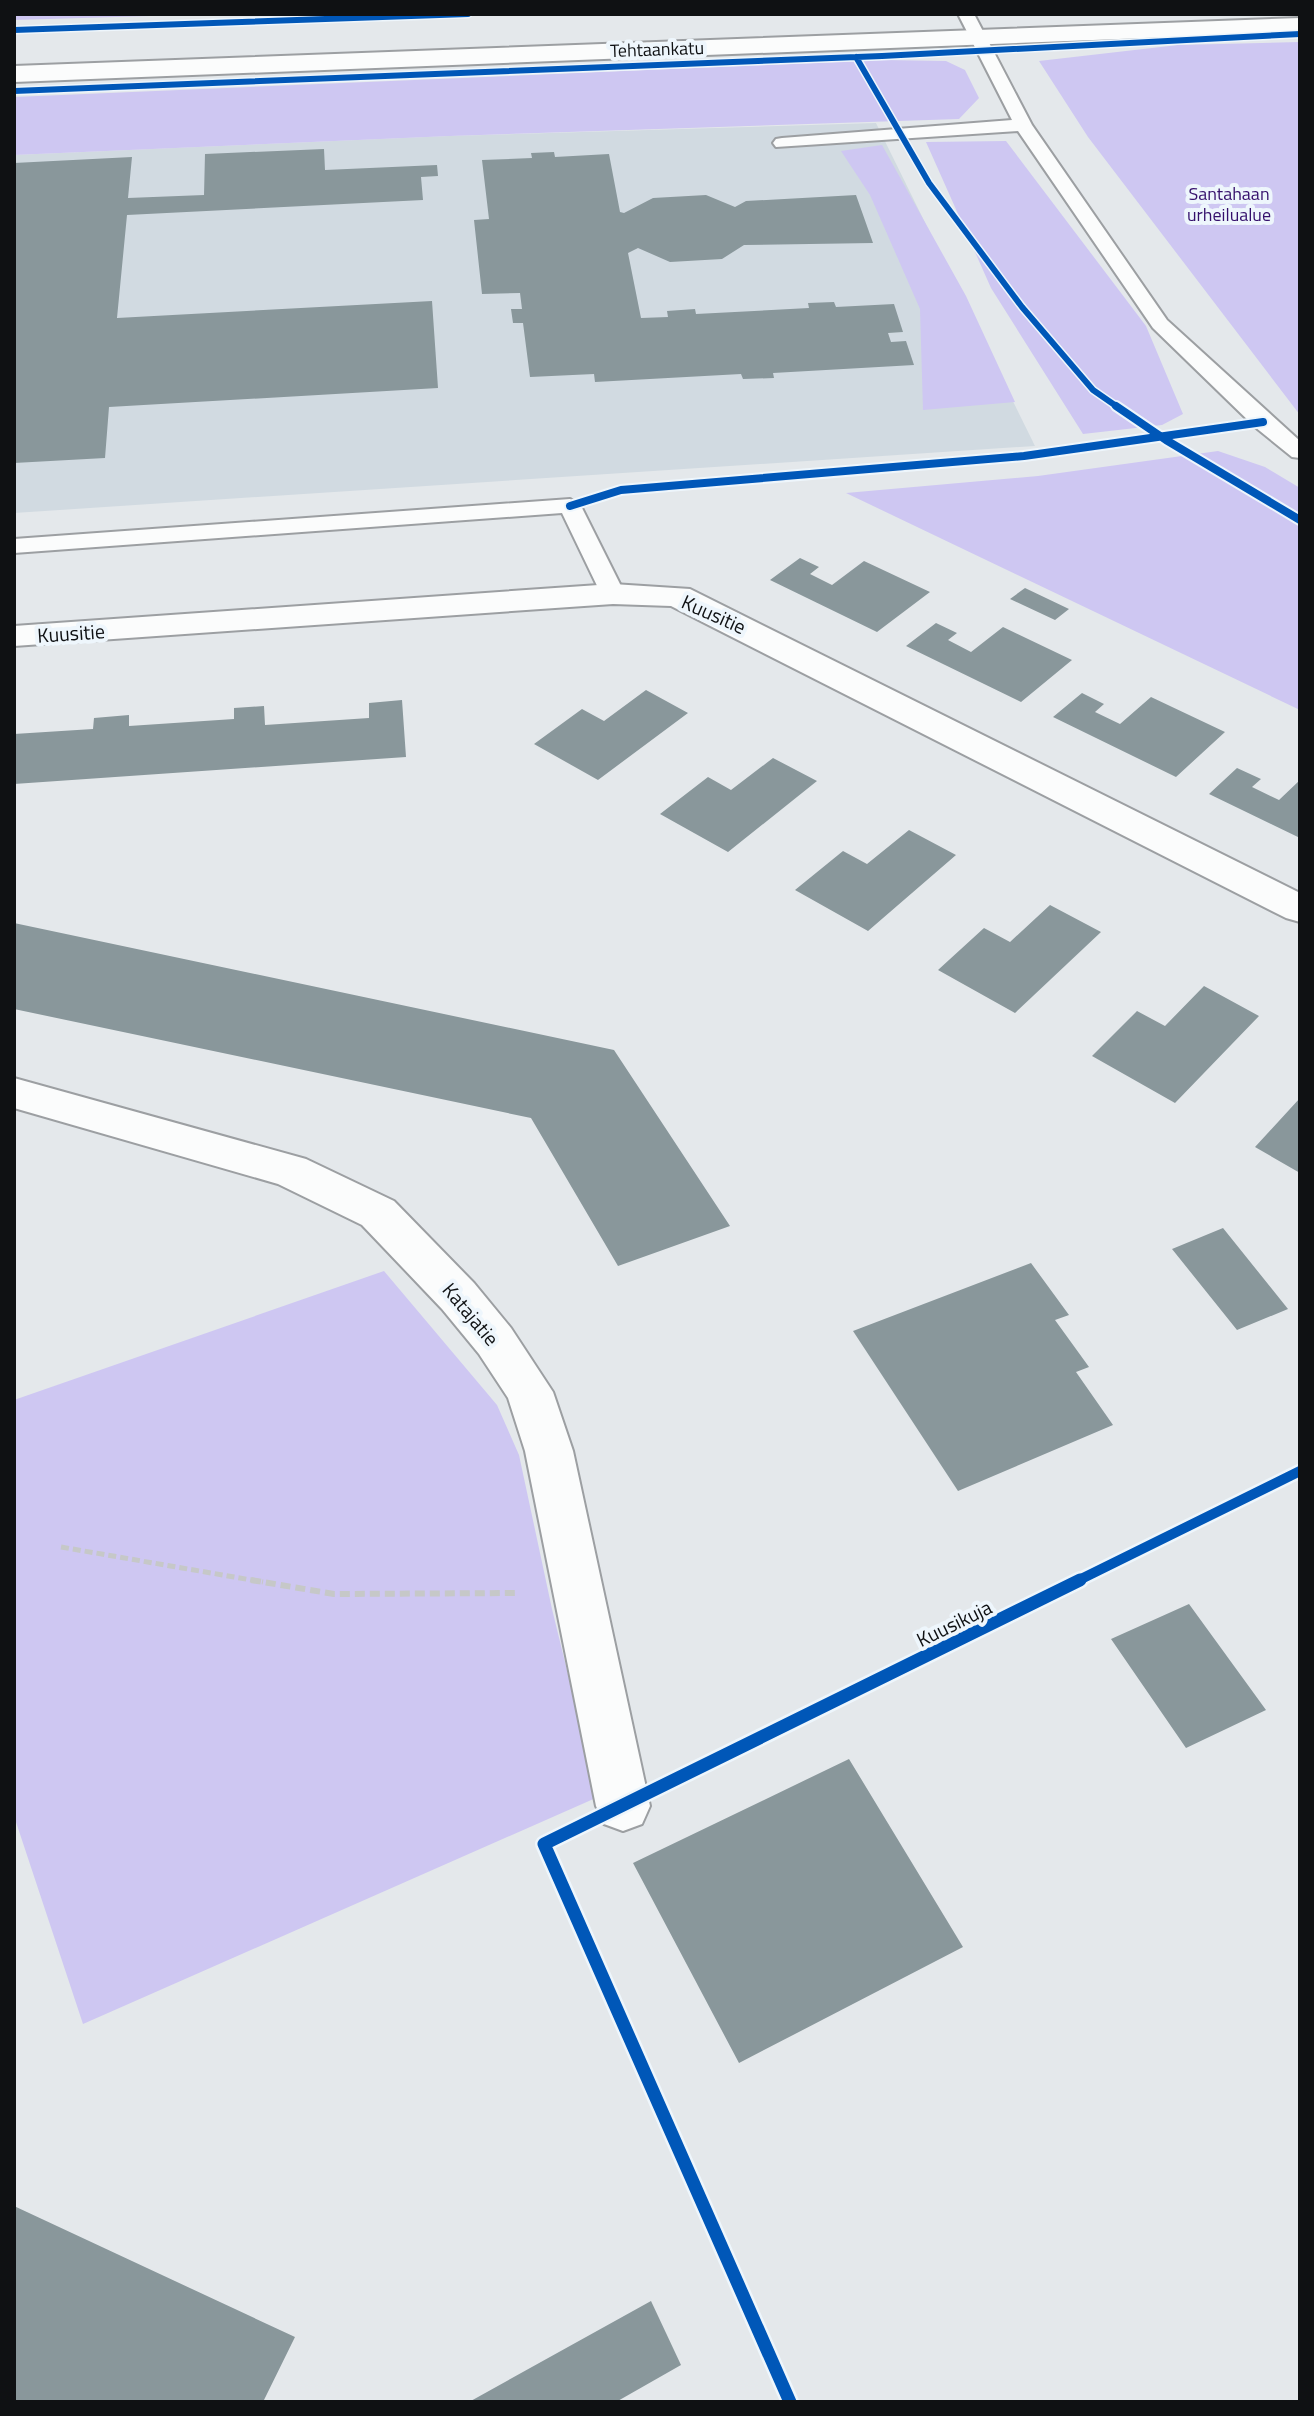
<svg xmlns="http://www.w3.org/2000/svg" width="1314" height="2416" viewBox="0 0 1314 2416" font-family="'Titillium Web',sans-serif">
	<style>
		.built { fill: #d1dae1 }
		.green { fill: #cec7f2 }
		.building { fill: #89979b }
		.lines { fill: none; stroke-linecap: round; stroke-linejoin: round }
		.lane-casing { stroke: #9c9fa2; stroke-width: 4 }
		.street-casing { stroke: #9c9fa2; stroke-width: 4 }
		.secondary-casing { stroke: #9c9fa2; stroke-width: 4 }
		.path-far1 { stroke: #c6c8c8; stroke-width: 5; stroke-dasharray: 8 4; stroke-linecap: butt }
		.path { stroke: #c6c8c8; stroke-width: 6; stroke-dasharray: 10 5; stroke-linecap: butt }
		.lane { fill: #fbfcfc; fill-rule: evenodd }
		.street { fill: #fbfcfc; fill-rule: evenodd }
		.secondary { fill: #fbfcfc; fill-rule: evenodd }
		.cycleway-far3-casing { stroke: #eef6fc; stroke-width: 9 }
		.cycleway-far2-casing { stroke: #eef6fc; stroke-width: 12 }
		.cycleway-far1-casing { stroke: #eef6fc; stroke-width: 15 }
		.cycleway-casing { stroke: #eef6fc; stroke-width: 18 }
		.cycleway-far3 { stroke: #0057b8; stroke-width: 6 }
		.cycleway-far2 { stroke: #0057b8; stroke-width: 8 }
		.cycleway-far1 { stroke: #0057b8; stroke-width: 10 }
		.cycleway { stroke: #0057b8; stroke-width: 13 }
		.labels { text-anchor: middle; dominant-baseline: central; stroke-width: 8; stroke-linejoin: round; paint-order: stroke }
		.far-street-label { font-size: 18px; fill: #0f1113; stroke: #eef6fc }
		.far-park-label { font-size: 18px; fill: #340f6b; stroke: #eef6fc }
		.street-label { font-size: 20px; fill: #0f1113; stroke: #eef6fc }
	</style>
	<rect width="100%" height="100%" fill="#e4e8eb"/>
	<!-- built -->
	<path class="built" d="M876,123l159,323 -1021,67v-358l436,-19z"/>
	<!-- green -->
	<path class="green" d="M14,14h204l-204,6z
		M1300,42v373l-212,-278 -49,-76 139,-16z
		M883,60l63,1 19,9 14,28 -20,21 -509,17 -436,19v-58z
		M1006,141l140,185 37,88 -21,11 -79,9 -92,-146 -65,-146z
		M882,145l84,151 49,106 -92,8 -3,-101 -50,-114 -29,-44z
		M1218,451l47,16 35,21v222l-454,-217 192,-17z
		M384,1271l113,134 22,50 33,154 46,188 -515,227 -69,-208v-416z"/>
	<!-- building -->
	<path class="building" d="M324,149l1,21 112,-5 1,11 -17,1 2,23 -296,15 -10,103 315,-17 6,87 -329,19 -4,51 -91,5v-300l118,-6 -4,41 76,-3 1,-41z
		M554,152l1,5 54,-3 11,58 4,1 29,-15 53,-3 29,12 11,-6 110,-6 17,48 -129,2 -22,14 -52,3 -32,-14 -10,5 13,65 27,-1 -1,-6 28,-2 1,5 113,-6 -1,-5 26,-1 2,5 58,-3 9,28 -15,1 3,9 15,-1 8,24 -141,8 1,5 -31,1 -2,-5 -146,8 -1,-8 -64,3 -7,-54h-10l-2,-14h11l-2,-16 -38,1 -8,-74 15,-1 -7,-59 50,-2 -1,-5z
		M800,558l19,9 -9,7 22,11 32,-24 66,31 -53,40 -107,-52z
		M1025,588l44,21 -14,11 -45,-21z
		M936,623l21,10 -9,7 23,12 32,-25 69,33 -51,42 -115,-56z
		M646,690l42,23 -90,67 -64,-36 48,-35 22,12z
		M1082,693l22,11 -9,8 25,12 31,-27 74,35 -49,45 -123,-60z
		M402,700l4,57 -392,27v-50l79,-5 1,-11 35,-3v11l105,-7v-11l30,-2 1,19 104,-7v-15z
		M773,758l44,23 -89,71 -68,-38 48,-37 23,13z
		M1237,768l24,11 -9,8 27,13 21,-20v58l-91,-44z
		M909,830l47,25 -88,76 -73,-41 48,-39 24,13z
		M1050,905l51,27 -86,81 -77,-43 46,-42 26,14z
		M14,923l600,127 116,176 -112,40 -87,-148 -517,-109z
		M1204,986l55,30 -84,87 -83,-47 45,-45 28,15z
		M1300,1098v75l-45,-26z
		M1223,1228l65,81 -51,21 -65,-81z
		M1031,1263l38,52 -14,5 34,47 -13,5 37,53 -155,66 -105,-160z
		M1189,1604l77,106 -80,38 -75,-109z
		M849,1759l114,188 -224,116 -106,-200z
		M14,2206l281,131 -32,65h-249z
		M651,2301l30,64 -65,37h-147z"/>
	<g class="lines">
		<!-- lane casing -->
		<g class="lane-casing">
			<path id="lane" d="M958,14h16l58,111 135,195 133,121v17l-8,-1 -37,-30 -102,-99 -135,-197 -242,16 -3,-4 3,-4 6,-1 230,-18z
				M570,499l11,7 44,88 -4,5h-16l-4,-5 -39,-81 -548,40v-14z"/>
		</g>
		<!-- street casing -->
		<g class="street-casing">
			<path id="street" d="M613,584l77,5 610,304v29l-14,-4 -615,-312 -58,-2 -599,42v-20z
				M14,1078l292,81 88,42 80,82 37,45 42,64 20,59 77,355 -8,18 -19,7 -19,-7 -8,-18 -71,-355 -17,-53 -29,-44 -37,-45 -80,-84 -84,-41 -264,-76z"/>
		</g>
		<!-- secondary casing -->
		<g class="secondary-casing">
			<path id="secondary" d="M1300,18v14l-1286,50v-16z"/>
		</g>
		<!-- path-far1 -->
		<path class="path-far1" d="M61,1547l202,35"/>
		<!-- path -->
		<path class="path" d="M251,1580l83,14 185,-1"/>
		<!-- lane -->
		<use href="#lane" class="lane"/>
		<!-- street -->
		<use href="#street" class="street"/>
		<!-- secondary -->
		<use href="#secondary" class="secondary"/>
		<!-- cycleway-far3 casing -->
		<g class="cycleway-far3-casing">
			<path id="cycleway-far3" d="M14,30l454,-16
				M856,57l73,126 93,124 71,83 26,18
				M14,91l868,-35 418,-22"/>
		</g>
		<!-- cycleway-far2 casing -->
		<g class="cycleway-far2-casing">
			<path id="cycleway-far2" d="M1116,406l50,34 134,80
				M570,506l51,-16 403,-34 239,-34"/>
		</g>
		<!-- cycleway-far1 casing -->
		<g class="cycleway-far1-casing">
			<path id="cycleway-far1" d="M1075,1582l225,-111"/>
		</g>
		<!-- cycleway casing -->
		<g class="cycleway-casing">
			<path id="cycleway" d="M790,2402l-246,-558 536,-264"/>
		</g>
		<!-- cycleway-far3 -->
		<use href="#cycleway-far3" class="cycleway-far3"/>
		<!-- cycleway-far2 -->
		<use href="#cycleway-far2" class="cycleway-far2"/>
		<!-- cycleway-far1 -->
		<use href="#cycleway-far1" class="cycleway-far1"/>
		<!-- cycleway -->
		<use href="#cycleway" class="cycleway"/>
	</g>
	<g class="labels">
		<!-- far-street labels -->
		<g class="far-street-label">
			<text transform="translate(657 49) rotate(-2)">Tehtaankatu</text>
		</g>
		<!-- far-park labels -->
		<g class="far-park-label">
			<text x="1229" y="193">Santahaan<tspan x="1229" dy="21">urheilualue</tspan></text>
		</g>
		<!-- street labels -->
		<g class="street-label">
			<text transform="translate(714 614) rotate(24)">Kuusitie</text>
			<text transform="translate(71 633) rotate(-4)">Kuusitie</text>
			<text transform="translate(471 1314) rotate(50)">Katajatie</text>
			<text transform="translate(954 1623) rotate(-26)">Kuusikuja</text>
		</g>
	</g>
	<!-- border -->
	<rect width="1314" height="2416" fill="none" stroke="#0f1113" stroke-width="32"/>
</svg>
